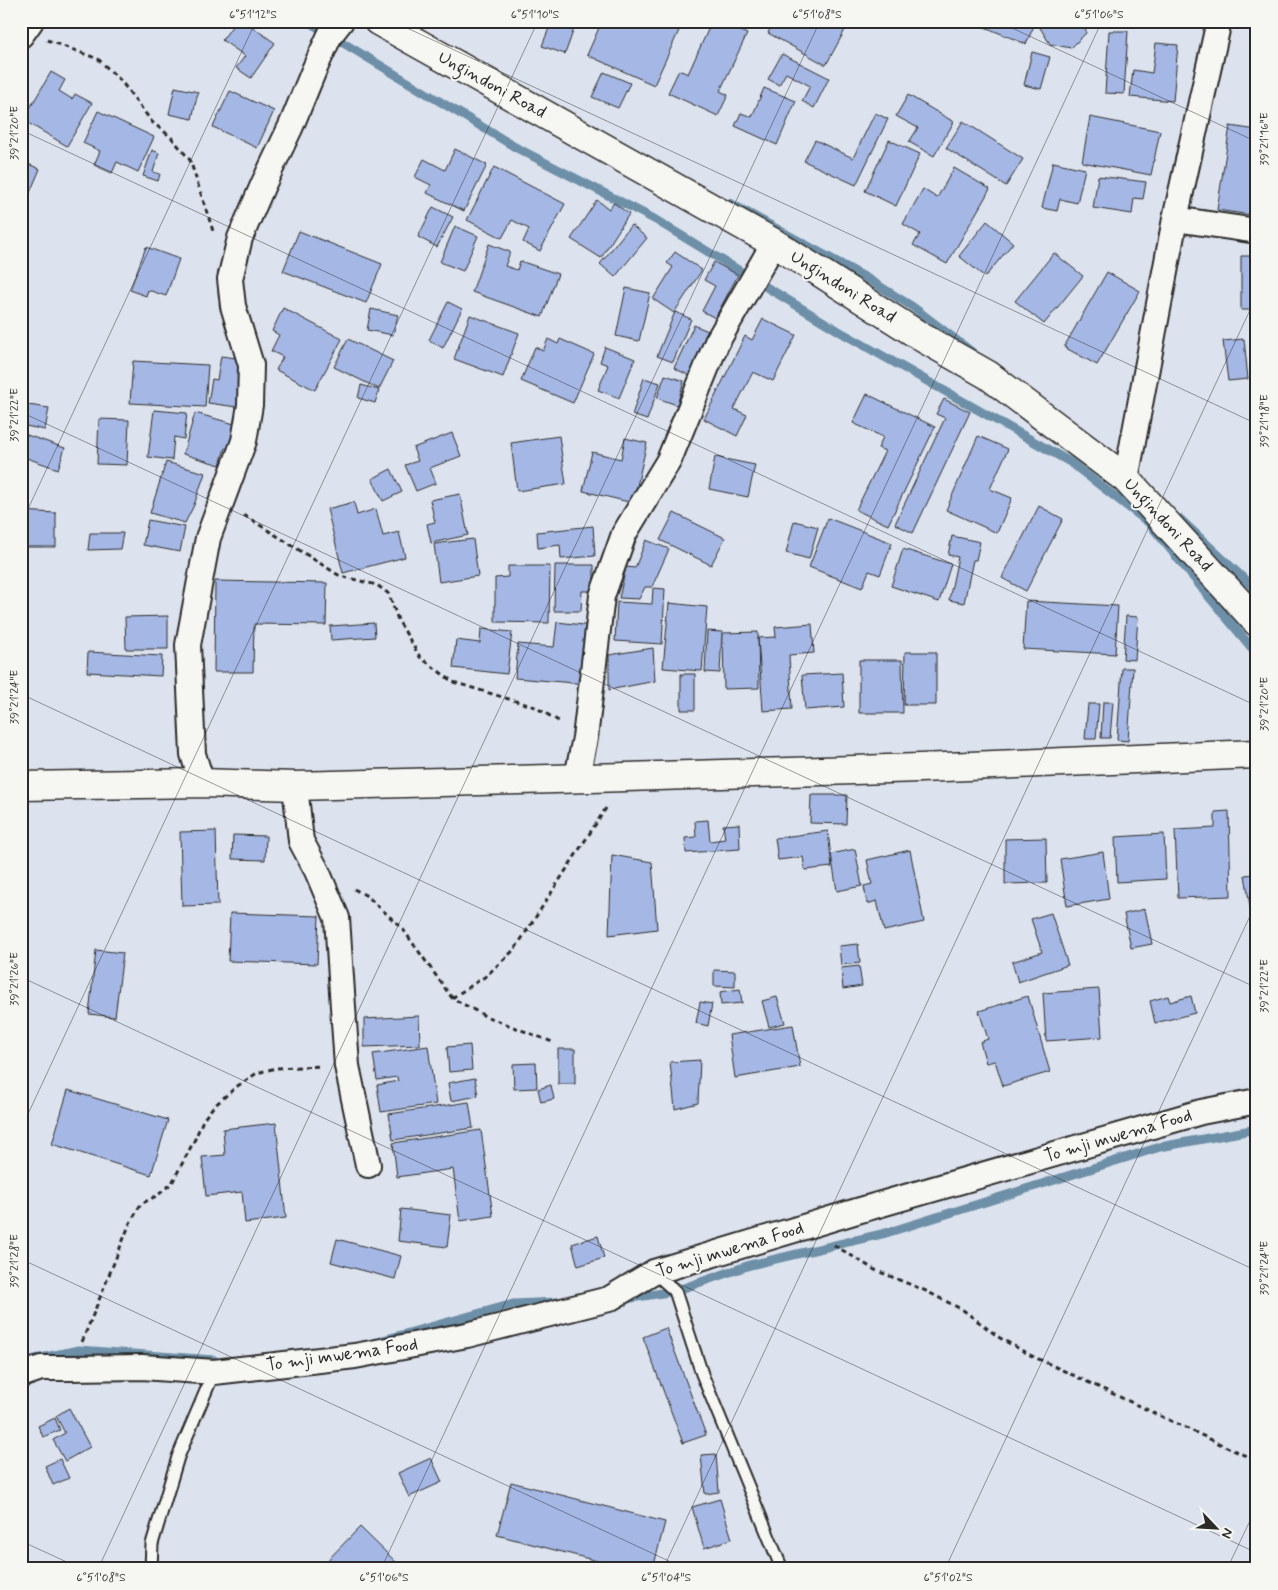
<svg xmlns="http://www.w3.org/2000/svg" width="1278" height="1590" viewBox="0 0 1278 1590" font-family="Mynerve,sans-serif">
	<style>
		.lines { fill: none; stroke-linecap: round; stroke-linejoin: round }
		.stream { stroke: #6d8fa7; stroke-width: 9 }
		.building { fill: #a4b7e5; stroke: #2b2b2b }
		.lane-casing { stroke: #2b2b2b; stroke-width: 15 }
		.street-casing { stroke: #2b2b2b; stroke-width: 28 }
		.secondary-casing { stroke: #2b2b2b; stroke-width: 31 }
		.path { stroke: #2b2b2b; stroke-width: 3; stroke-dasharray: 5 4; stroke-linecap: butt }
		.lane { stroke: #f6f6f2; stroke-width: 11 }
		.street { stroke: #f6f6f2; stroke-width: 24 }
		.secondary { stroke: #f6f6f2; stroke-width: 28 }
		.ticks { fill: none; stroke: #2b2b2b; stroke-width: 1; stroke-opacity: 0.45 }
		.labels { text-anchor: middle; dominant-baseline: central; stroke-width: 4; stroke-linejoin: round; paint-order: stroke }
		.street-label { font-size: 18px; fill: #2b2b2b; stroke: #f6f6f2 }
		.neatline { fill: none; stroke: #2b2b2b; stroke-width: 2 }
		.ticks-label { font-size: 12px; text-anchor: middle; fill: #2b2b2b }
	</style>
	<rect width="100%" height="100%" fill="#dde3ee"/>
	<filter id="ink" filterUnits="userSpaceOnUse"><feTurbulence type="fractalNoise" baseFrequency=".02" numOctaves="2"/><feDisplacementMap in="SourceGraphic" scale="10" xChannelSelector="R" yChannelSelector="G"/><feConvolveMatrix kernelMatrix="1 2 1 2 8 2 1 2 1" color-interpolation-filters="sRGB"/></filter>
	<g filter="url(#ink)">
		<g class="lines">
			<!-- stream -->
			<path class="stream" d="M307,21l208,126 139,72 190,115 226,128 79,61 61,75 47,56
				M730,203l138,76 45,28 59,45
				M1180,519l77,72
				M625,1299l50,-8 75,-26 136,-32 274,-86 97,-18
				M383,1340l130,-36 44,-2
				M21,1362l58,-12 135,10"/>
		</g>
		<!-- building -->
		<path class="building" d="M236,21h8l31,22 -24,35 -15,-10 9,-12 -23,-16z
			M558,21h13l5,2 -11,31 -23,-8 9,-23 6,2z
			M602,21h73l7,3 -28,61 -67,-30z
			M712,21h9l26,13 -27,57 8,4 -10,21 -50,-23 11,-23 9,4z
			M737,21h20l-4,8z
			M774,21h55l16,9 -19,35 -58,-32z
			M976,21h60l-10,23 -51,-21z
			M1041,21h44l1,12 -15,15 -21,-4 -11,-18z
			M1109,31h19l-4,63 -19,-1z
			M1156,43l22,2 -5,56 -43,-4 3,-27 19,3z
			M1032,52l18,5 -9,32 -17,-4z
			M782,54l47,24 -15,30 -12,-7 8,-15 -24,-13 -7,12 -11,-6z
			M51,72l14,8 -6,11 13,8 3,-5 17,9 -25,43 -44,-26z
			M604,72l26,11 -12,25 -26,-11z
			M175,87l23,5 -6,27 -23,-5z
			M764,88l32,13 -19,44 -42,-19 6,-13 11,4z
			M230,91l44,20 -17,37 -44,-21z
			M908,95l46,27 -20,34 -25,-14 9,-14 -22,-12z
			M98,111l56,26 -16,35 -21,-10 -5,11 -18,-8 6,-14 -17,-8z
			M875,113l13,6 -32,66 -52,-24 11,-21 38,18z
			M1090,117l70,14 -9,44 -69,-13z
			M963,121l60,38 -17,27 -60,-38z
			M1230,126l27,4v47l-6,38 -34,-5z
			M889,140l31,14 -24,52 -31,-15z
			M455,149l32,16 -23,46 -37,-18 4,-8 -16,-8 9,-18 21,11z
			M152,150l7,3 -6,19 7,2 -2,7 -15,-5z
			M21,161l19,8 -15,35 -4,-2z
			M1053,162l32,7 -8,34 -17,-4 -3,12 -15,-3z
			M494,167l71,37 -25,47 -17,-9 6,-13 -17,-9 -10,18 -35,-18z
			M954,168l36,21 -43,75 -34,-19 7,-11 -17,-10 20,-35 14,9z
			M1098,176l48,6 -3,17 -9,-1 -2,16 -39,-6z
			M597,200l12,9 5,-6 15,11 -28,44 -30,-19z
			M433,207l20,10 -16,30 -19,-10z
			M987,221l26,22 -28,34 -26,-21z
			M631,225l16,13 -32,39 -15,-13z
			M455,226l23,10 -15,35 -23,-9z
			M299,231l83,33 -16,39 -83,-32z
			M489,244l21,8 -5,14 12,4 3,-9 38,13 -16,43 -70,-25z
			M146,247l33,12 -13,37 -18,-6 -2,6 -16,-6z
			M675,252l27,18 -28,43 -21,-14 20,-32 -6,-4z
			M1054,253l29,23 -39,48 -29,-23z
			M1241,256h16v54h-16z
			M714,262l24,13 -23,43 -13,-7 13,-25 -11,-6z
			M1107,272l33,19 -43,74 -33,-18z
			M626,288l24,5 -11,48 -23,-5z
			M448,302l14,7 -19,39 -14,-8z
			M283,308l59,31 -27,51 -39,-20 7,-13 -12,-6 8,-16 -7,-4z
			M371,309l27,6 -5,20 -26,-5z
			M675,312l16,7 -18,43 -16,-6z
			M470,315l49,18 -16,44 -49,-18z
			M763,319l33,16 -23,46 -20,-9 -19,37 13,6 -10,21 -33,-17 41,-83 7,4z
			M694,325l21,9 -21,44 -20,-10z
			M348,339l45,22 -14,28 -45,-22z
			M548,339l10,5 2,-5 34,15 -21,49 -52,-22 14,-34 8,4z
			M1244,339l4,40 -20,2 -5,-40z
			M605,347l30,12 -16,39 -21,-8 10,-25 -8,-3z
			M221,356l23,3 -7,48 -29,-4 4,-24 5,1z
			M133,361l75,4 -3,42 -75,-4z
			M665,375l19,6 -7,24 -20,-7z
			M644,378l16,5 -13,37 -15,-5z
			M361,385l18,5 -4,13 -17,-5z
			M867,394l68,33 -47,98 -32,-15 29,-59 -7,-3 5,-11 -30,-14z
			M944,399l26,13 -57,121 -18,-9 50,-106 -9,-4z
			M21,404l28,4 -4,22 -24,-5z
			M154,410l33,3 -3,26 -10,-2 -2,23 -24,-3z
			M195,413l43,12 -7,25 -6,-2 -5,17 -37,-11z
			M99,419l30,1 -2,45 -30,-1z
			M452,433l9,23 -31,12 6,15 -20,8 -11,-26 13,-4 -5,-13z
			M24,434l41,14 -7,21 -37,-13v-15z
			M559,436l7,48 -49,7 -6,-48z
			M978,436l30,13 -18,40 22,9 -15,35 -51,-23z
			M625,438l22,5 -14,60 -50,-12 9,-39 29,7z
			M715,457l40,8 -7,32 -39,-8z
			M166,462l39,11 -11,32 -9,18 -35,-10z
			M391,469l11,23 -19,9 -11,-22z
			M460,494l8,41 -37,8 -4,-19 8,-2 -5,-22z
			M354,502l3,13 19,-6 7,27 16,-4 6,25 -62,16 -16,-64z
			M1039,506l24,13 -37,72 -24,-13z
			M21,511l35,2v34h-35z
			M674,513l51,25 -14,27 -51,-25z
			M828,518l64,25 -12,32 -11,-4 -7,17 -53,-21z
			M148,520l37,7 -5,25 -37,-7z
			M794,521l24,6 -9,32 -23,-6z
			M593,526l2,30 -34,3 -1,-14 -22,3 -1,-16z
			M90,533h33l-3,16 -32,1z
			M952,536l28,6 -4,18h-3l-9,43 -15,-3 9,-43 -10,-2z
			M473,539l5,37 -39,6 -5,-38z
			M646,540l23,9 -17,38h-7l-6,12 -20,-1 7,-31 9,1z
			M903,549l48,15 -12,38 -48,-16z
			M555,565h39v26h-12l-1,20h-27z
			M508,566h42l-1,57 -54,-1v-44l13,-1z
			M215,581l112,2 -1,42 -72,-1 -1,48h-39z
			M653,588l12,1 -3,55 -47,-3 2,-39 35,2z
			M1026,601l92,5 -3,48 -92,-5z
			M669,603l38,4 -5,64 -39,-3z
			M168,616v33h-42l-1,-32z
			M1126,616l12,1 -3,43 -12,-1z
			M557,622l35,4 -6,58 -71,-6 3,-34 36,3z
			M374,623l1,14 -44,3 -1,-14z
			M812,624l2,29 -25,2 3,54 -29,2 -5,-73 18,-1 -1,-10z
			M481,629l31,3 -5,42 -54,-6 3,-28 24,3z
			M707,631l15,1 -2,41 -15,-1z
			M758,632l1,56 -35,1 -1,-56z
			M653,648l2,33 -46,9v-35z
			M88,652l74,4 -1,20 -74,-4z
			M905,652h31v53h-32z
			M859,660h43l1,53h-44z
			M1122,668h11l-5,73 -11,-1z
			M842,673l2,34 -39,3 -3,-35z
			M681,674h14v36h-14z
			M1103,702h10l-3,36h-9z
			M1088,704h11l-3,35h-11z
			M811,795h36l-1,29 -36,-1z
			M1229,811l2,85 -53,2 -3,-68 40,-2v-16z
			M708,820l2,21 15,-2 -2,-14 16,-1 1,25 -54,4 -1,-15 11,-1 -1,-16z
			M216,831l2,74 -36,1 -2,-74z
			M828,831l4,36 -27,3 -2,-13 -25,3 -3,-22z
			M1164,834l2,45 -49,3 -2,-45z
			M233,835l33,1 -1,24 -33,-1z
			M1046,838l1,45 -42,1v-45z
			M855,849l7,37 -25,5 -6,-37z
			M910,850l14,72 -40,9 -7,-30 -10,3 -3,-18 8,-2 -5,-24z
			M1103,852l6,47 -42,7 -7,-47z
			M612,855l40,7 5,67 -48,6z
			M1257,874v64h-2l-10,-63z
			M1145,909l7,35 -21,4 -7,-34z
			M230,913l89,3 -2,48 -89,-3z
			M1051,913l17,52 -50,17 -6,-20 30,-10 -11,-33z
			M858,944l2,19 -19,2 -2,-19z
			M96,950l27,3 -8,64 -26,-3z
			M859,966l3,20 -19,3 -2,-21z
			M714,970l21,1v16l-21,-1z
			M740,989l2,14 -21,2 -1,-13z
			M1099,989l3,48 -56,4 -3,-48z
			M1028,996l22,76 -47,14 -8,-25 -9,2 -6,-21 8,-3 -9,-28z
			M1168,996l2,6 21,-6 4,17 -40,10 -5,-22z
			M777,997l8,26 -16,4 -7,-26z
			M700,1002l12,2 -4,22 -12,-3z
			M419,1016l1,29 -56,2v-28z
			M793,1025l7,42 -65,11 -6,-43z
			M470,1045l2,25 -23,2 -2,-25z
			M428,1046l8,58 -55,8 -4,-27 21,-4 -1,-4 -20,3 -4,-26z
			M558,1049h17v35h-17z
			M700,1060l-2,43 -23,6 -5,-47z
			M536,1063l1,25 -23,1 -1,-25z
			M475,1078l3,18 -27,5 -3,-18z
			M551,1085l3,14 -13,3 -3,-13z
			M68,1090l100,30 -17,55 -99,-31z
			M469,1102l4,26 -80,12 -4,-26z
			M276,1123l10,95 -41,5 -3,-31 -36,4 -4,-39 23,-2 -2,-26z
			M481,1130l12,86 -33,5 -7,-52 -56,8 -4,-34z
			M401,1209l50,6 -4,32 -49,-6z
			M598,1236l6,22 -26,8 -6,-22z
			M337,1239l64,17 -6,23 -64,-17z
			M666,1328l40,107 -23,8 -40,-106z
			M69,1408l21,39 -25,14 -12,-21 12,-7 -9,-17z
			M55,1418l5,12 -17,7 -5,-11z
			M716,1454l3,38 -14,2 -4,-39z
			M431,1458l11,24 -33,15 -11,-24z
			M60,1459l9,19 -16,7 -8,-19z
			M511,1482l154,40 -12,47h-25l-131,-34z
			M720,1499l12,40 -28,9 -12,-41z
			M360,1527l40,39 -3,3h-78z"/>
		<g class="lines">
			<!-- lane casing -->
			<g class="lane-casing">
				<path id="lane" d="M654,1272l21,19 27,83 80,195
					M151,1569l1,-25 26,-87 36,-85"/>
			</g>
			<!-- street casing -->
			<g class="street-casing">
				<path id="street" d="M21,35l10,-14
					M1175,219l82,12
					M1126,479l49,-260 44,-198
					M577,777l8,-39 17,-142 22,-62 45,-74 48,-118 57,-99
					M202,783l-9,-29 -5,-109 20,-107 36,-97 6,-36 1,-40 -18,-59 -3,-27 10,-41 23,-53 28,-59 23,-56 16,-35 11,-14
					M295,786l6,55 16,30 20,47 10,148 21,99
					M21,1375l20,-7h29l72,-1 72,5 141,-16 112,-21 142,-36 45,-27 203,-61 344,-99 56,-11"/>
			</g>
			<!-- secondary casing -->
			<g class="secondary-casing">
				<path id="secondary" d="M378,21l396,222 149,95 65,37 138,104 131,143
					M21,786l181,-3 93,3 331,-9 294,-9 337,-14"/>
			</g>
			<!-- path -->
			<path class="path" d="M47,40l51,19 23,22 31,41 19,15 19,23 24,74
				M244,515l96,61 37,9 12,9 9,26 22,37 33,25 82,25 27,16
				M354,889l13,7 35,32 50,70 33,18 70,27
				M452,998l34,-22 29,-27 93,-144
				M834,1245l41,25 51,21 37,19 37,28 30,17 216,101 11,3
				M82,1342l48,-119 11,-19 17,-9 14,-12 23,-44 8,-19 10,-13 23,-20 21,-14 19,-5 46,-2"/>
			<!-- lane -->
			<use href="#lane" class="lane"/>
			<!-- street -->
			<use href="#street" class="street"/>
			<!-- secondary -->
			<use href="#secondary" class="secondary"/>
		</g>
	</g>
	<!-- ticks -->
	<path class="ticks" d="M392,21l865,403M997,21l260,121M21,130l1236,576M21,412l1236,576M21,524l235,-503M21,694l1236,577M21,977l1236,576M21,1129l517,-1108M21,1259l665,310M21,1541l61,28M98,1569l722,-1548M381,1569l721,-1548M663,1569l594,-1274M945,1569l312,-668M1227,1569l30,-63"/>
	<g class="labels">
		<!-- street labels -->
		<g class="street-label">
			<text transform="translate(492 85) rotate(29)">Ungindoni Road</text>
			<text transform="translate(843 287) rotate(32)">Ungindoni Road</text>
			<text transform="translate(1168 525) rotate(47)">Ungindoni Road</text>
			<text transform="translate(1118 1136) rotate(-16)">To mji mwema Food</text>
			<text transform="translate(730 1250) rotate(-17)">To mji mwema Food</text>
			<text transform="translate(342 1355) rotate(-8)">To mji mwema Food</text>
		</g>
	</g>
	<!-- margin -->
	<rect width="1278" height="1590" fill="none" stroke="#f6f6f2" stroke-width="55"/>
	<!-- north arrow -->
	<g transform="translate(1216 1528) rotate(115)" stroke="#f6f6f2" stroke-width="4" paint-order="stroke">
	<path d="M0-4L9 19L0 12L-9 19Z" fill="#2b2b2b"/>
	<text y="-8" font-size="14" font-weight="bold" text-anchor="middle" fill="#2b2b2b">N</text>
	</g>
	<rect x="28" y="28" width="1222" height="1534" class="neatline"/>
	<g class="ticks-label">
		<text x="253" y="18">6°51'12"S</text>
		<text x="535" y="18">6°51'10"S</text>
		<text x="817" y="18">6°51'08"S</text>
		<text x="1099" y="18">6°51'06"S</text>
		<text transform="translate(14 133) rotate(-90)" y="4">39°21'20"E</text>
		<text transform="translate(1264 139) rotate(-90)" y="4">39°21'16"E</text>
		<text transform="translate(14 415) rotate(-90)" y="4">39°21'22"E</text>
		<text transform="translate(1264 421) rotate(-90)" y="4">39°21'18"E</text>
		<text transform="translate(14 697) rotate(-90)" y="4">39°21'24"E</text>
		<text transform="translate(1264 704) rotate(-90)" y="4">39°21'20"E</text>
		<text transform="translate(14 979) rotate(-90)" y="4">39°21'26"E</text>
		<text transform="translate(1264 986) rotate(-90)" y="4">39°21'22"E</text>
		<text transform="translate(14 1261) rotate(-90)" y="4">39°21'28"E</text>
		<text transform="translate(1264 1268) rotate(-90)" y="4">39°21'24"E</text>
		<text x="101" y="1581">6°51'08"S</text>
		<text x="384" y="1581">6°51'06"S</text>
		<text x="666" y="1581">6°51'04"S</text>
		<text x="948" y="1581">6°51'02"S</text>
	</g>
</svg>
